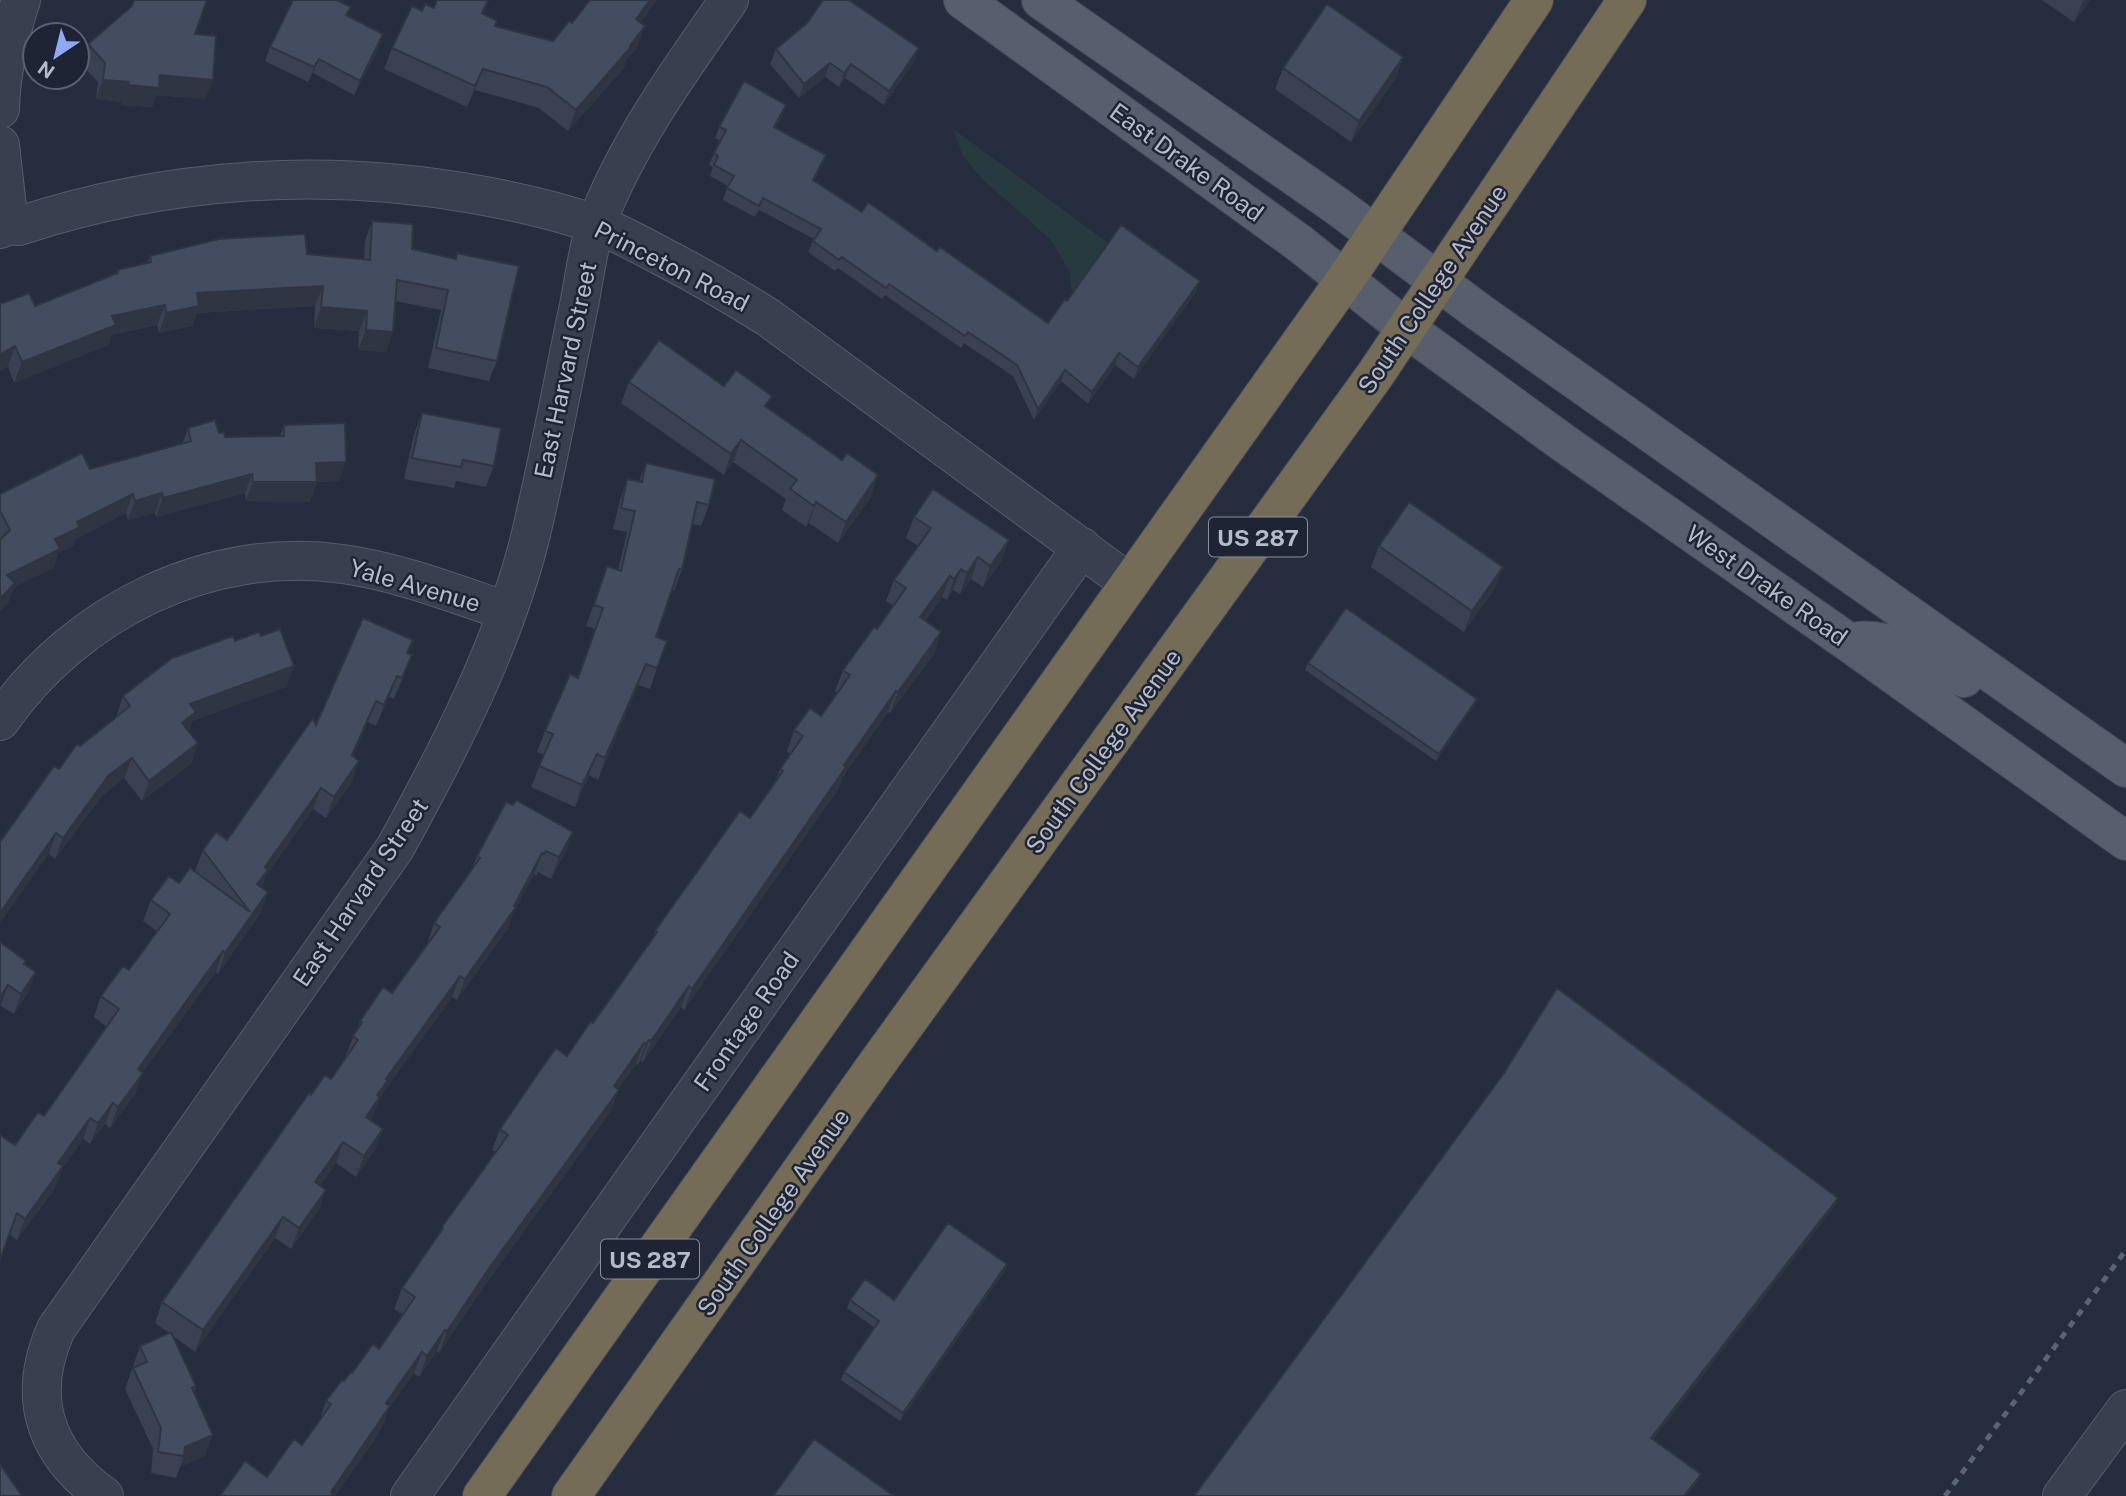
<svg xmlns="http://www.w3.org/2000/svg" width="2126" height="1496" viewBox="0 0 2126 1496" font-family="'Public Sans',sans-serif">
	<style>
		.green { fill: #273a3f }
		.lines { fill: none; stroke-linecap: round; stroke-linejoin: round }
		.minor-casing { stroke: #575d6c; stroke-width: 40 }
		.major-casing { stroke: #434857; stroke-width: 40 }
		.highway-casing { stroke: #444a59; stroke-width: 40 }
		.minor { stroke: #393f4e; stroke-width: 38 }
		.major { stroke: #575e6e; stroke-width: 38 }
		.highway { stroke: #746c57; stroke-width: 38 }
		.rail { stroke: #5b6375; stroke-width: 5; stroke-dasharray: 7 7; stroke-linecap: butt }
		.wall { fill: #3a4153 }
		.shaded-wall { fill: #303543 }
		.building { fill: #444c60; stroke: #303543; stroke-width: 2 }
		.labels { text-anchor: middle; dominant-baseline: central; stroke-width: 5; stroke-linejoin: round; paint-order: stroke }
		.shield { fill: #1e2433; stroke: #888e9c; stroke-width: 2 }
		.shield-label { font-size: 23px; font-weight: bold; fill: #b6bbc9 }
		.street-label { font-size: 24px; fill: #b6bbc9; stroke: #1e2433 }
	</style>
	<rect width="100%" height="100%" fill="#252d3e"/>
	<!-- green -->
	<path class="green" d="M952,128l159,117 -38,53 -4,-27 -18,-31 -69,-61 -19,-23z"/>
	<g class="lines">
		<!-- minor casing -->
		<g class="minor-casing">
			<path id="minor" d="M0,109c1,-38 9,-73 21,-109
				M0,145l9,80
				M0,229l9,-4 10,1c149,-49 306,-59 460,-31 39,7 80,16 118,30 23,8 45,21 66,32 37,19 71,39 106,61l360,265
				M0,721c76,-109 209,-176 343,-157 56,8 110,29 163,47
				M104,1496c-60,-43 -78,-99 -48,-167l339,-481c54,-98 108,-202 135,-310 18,-75 32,-152 48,-228 6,-27 9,-62 19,-88 31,-80 83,-152 132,-222
				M410,1496l672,-949
				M2062,1496l64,-87"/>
		</g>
		<!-- major casing -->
		<g class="major-casing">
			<path id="major" d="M963,0l336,243 108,86 158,115 283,198 278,199
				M1041,0l296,206 142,106 647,456
				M1858,641c29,-4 81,21 106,37"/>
		</g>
		<!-- highway casing -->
		<g class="highway-casing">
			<path id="highway" d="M482,1496l863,-1216 189,-280
				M571,1496l305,-431 499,-690 252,-375"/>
		</g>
		<!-- minor -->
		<use href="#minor" class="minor"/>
		<!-- major -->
		<use href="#major" class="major"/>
		<!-- highway -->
		<use href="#highway" class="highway"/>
		<!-- rail -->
		<path class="rail" d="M1945,1496l181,-246"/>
	</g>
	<!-- wall -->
	<path class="wall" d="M134,0h73l-12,34 18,46 -8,19 -49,-4 -4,12 -31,-2 1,-3 -26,-3 2,-17 -17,-18 7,-20 43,-37z
		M489,0l-6,14 13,12 57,15 19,-18h69l-4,24 -11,14 -2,7 -56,63 -29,-23 -64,-18 -8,17 -83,-38 8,-21 30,-37z
		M2042,0h48l-16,22z
		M347,16l36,18 -5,15 -24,46 -41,-22 -5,9 -43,-21 5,-14z
		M919,48l-6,15 -29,42 -39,-27 -6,9 -14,-10 -26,21 -29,-34 6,-15z
		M1403,57l-7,21 -45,64 -76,-53 8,-21z
		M786,105l-4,11 -7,12 51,27 -4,11 -8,15 48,31 75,39 111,72 19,-22 133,-20 -5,12 -61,86 -19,-14 -27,39 -27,-23 -27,39 -21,-44 -49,-33 -3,5 -76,-53 -3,4 -44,-31 -3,3 -27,-19 6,-13 -55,-29 -4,7 -32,-17 5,-14 -18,-10 3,-9 -4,-2 5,-12 6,-12 -5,-3 4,-11z
		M372,221l40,28 43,10 2,-6 40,108 -8,20 -61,-13 13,-58 -46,-9 -9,51 -28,-2 1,-19 -45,-3 1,-22 -118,7 -5,13 -33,7 -2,-8 -45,10 -4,10 -94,38 -6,-17 -8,5v-67l35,2 81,-32 1,-4 30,-7 3,-7 157,-2 57,5 1,-18z
		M629,382l95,4 44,22 103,89 -33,46 -29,-20 -3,4 -24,-17 4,-11 -53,-37 -9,13 -103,-72z
		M422,413l72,53 -8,21 -30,-6 -2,7 -50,-9 10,-45z
		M284,425l55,56 -22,1 -7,20 -64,-1 -1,-8 -89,24 -1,-4 -27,7 -2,-7 -51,26 -2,7 -15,7 -5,15 -39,19 -6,16 -8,8v-117l182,-50 6,-16 31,5 6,4 55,-1z
		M646,463l63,42 -8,21 -9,-2 -10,46 -8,21 -3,-1 -15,47 1,31 -7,21 -12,-4 -40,95 -9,-5 -14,32 -44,-20 13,-32 -7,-3 8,-21 33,-53 17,-49 -9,-3 21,-60 11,4 9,-38 -14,-3 7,-29 7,-21 12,3z
		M914,517l95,23 -8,22 -18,25 -12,-8 -11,15 -7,-4 -6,10 -5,-3 -17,24 16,11 -7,22 -44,59 -2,-1 -46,66 -3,10 -155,222 -3,-3 -38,55 -2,-1 -3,4 -2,-1 -18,25 -7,22 -126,174 -46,68 -2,-2 -18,26 -5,-4 -25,35 -7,19 -7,12 -40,57h-115l47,-19 35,-32 17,-23 7,-21 18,-20 35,-32 24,-34 -9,-6 8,-21 37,-54 3,-7 54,-75 -4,-2 8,-21 67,-73 26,-33 59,-84 3,-8 95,-113 25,-36 5,-13 10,-15 -3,-3 7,-21 27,-14 16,-23 -2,-2 8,-21 34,-41 17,-23 -8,-5 8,-21 24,-34 -12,-8z
		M1379,546l116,42 -31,44 -93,-65z
		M261,636l33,30 -8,21 -94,34 -3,10 9,12 -7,21 -49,37 -18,-23 -22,18 -47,63 -6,-5 10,-85 21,-23 36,-29 7,-21 112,-55z
		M408,653l-4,23 -10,23 -5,-2 -13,29 -8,-4 -15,34 -1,26 -26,36 -13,-9 -47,67 -4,12 -2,26 -42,60 -2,-2 -74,101 -7,21 -25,34 -5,-4 -15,20 -7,-5 -20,28 -8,21 -38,52 -8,-6 6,-89 29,-29 63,-89 -13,-10 7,-21 28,-26 28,-39 -14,-10 8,-21 28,-17 16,-12 8,-21 24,-10 89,-115z
		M1308,663l169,36 -3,7 -38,55 -131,-91z
		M506,802l59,51 -14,26 -13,-7 -2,4 -2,-2 -21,39 -5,15 -51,72 -5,-3 -69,96 -13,27 13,9 -8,21 -19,27 -20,-14 -16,23 6,4 -8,21 -27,38 -16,-11 -80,114 -22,-16 23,50 -2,7 11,63 -25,11 -4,11 -25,-5 2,-24 -28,-60 15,-43 29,-13 -14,-10 7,-21 149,-207 20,-16 15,-21 -1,-1 15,-36 32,-28 35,-49 7,-21 38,-54 5,-13z
		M0,942l24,23 4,28 -14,21 -13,-8z
		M1007,1264l-3,8 -104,149 -59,-41 3,-8 31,-44 -28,-20 3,-8h44z"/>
	<!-- shaded-wall -->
	<path class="shaded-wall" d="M650,0h7l-29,40 8,-21z
		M2084,0h6l-16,22 8,-19z
		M645,26l-8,21 -11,14 -2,7 -56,63 8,-21z
		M383,34l-5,15 -24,46 6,-14z
		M919,48l-6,15 -29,42 5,-14z
		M1403,57l-7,21 -45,64 8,-21z
		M319,59l-6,14 -5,9 6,-15z
		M830,63l-5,14 -26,21 5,-14z
		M851,64l-6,14 -6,9 5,-14z
		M483,69l-8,21 -8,17 8,-21z
		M160,75l53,5 -8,19 -49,-4 -4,12 -31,-2 7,-20z
		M103,80l26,2 -7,20 -26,-3z
		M786,105l-4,11 -13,22 5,-11z
		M826,155l-4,11 -13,25 4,-11z
		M1200,281l-5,12 -61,86 4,-12z
		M323,286l-8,20 -118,7 -5,13 -33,7 7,-20 31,-20z
		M165,305l-8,20 -45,10 -4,10 -94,38 8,-21 90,-46z
		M321,307l46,4 -8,20 -45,-3z
		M366,330l27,2 -7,20 -28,-2z
		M15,346l-7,20 -8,5v-16z
		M1119,353l-4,12 -27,39 4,-12z
		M1065,370l-4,11 -27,39 4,-11z
		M741,440l-8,22 -9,13 7,-21z
		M346,462l-7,19 -30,1h8l-7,20 -64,-1 7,-19 63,-19z
		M252,474l-7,19 -89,24 7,-19z
		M878,475l-7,22 -33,46 8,-21z
		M162,493l-7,20 -27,7 7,-19z
		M133,494l-7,19 -51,26 -2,7 -15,7 -5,15 -39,19 -6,16 -8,8v-12l7,-24 70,-53z
		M816,502l-7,21 -3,4 8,-21z
		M1009,540l-8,22 -18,25 7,-21z
		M978,557l-7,22 -11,15 7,-21z
		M1503,567l-8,21 -31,44 8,-21z
		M961,569l-8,21 -6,10 7,-21z
		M950,576l-8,21 -30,42 8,-22z
		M941,632l-7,22 -44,59 8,-21z
		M412,655l-8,21 -10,23 8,-21z
		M646,664l-8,21 -40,95 7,-22z
		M294,666l-8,21 -94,34 -4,11 -13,11 15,-39z
		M397,676l-8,21 -13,29 8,-21z
		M896,691l-8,21 -46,66 -3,10 -155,222 8,-21 152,-224z
		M1477,699l-3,7 -38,55 3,-7z
		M376,701l-8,21 -24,54 8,-21z
		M198,743l-7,21 -49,37 7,-20z
		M597,754l-8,21 -14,32 7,-22z
		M132,758l-8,20 -22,18 -47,63 8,-21 46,-63z
		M359,761l-7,21 -26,36 8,-21z
		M321,788l-8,21 -47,67 -6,15 -3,-7 8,-17z
		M573,832l-8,21 -14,26 8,-22z
		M56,833l-7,21 -49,69v-10z
		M542,853l-8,21 -21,39 -5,15 -51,72 8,-21 49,-73z
		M268,892l-8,22 -42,60 7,-21z
		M223,951l-7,21 -74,101 -7,21 -25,34 8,-21 20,-38z
		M36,972l-8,21 -14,21 7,-20z
		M460,976l-8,21 -69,96 -11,25 -14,20 8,-21 20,-38z
		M8,985l-7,21 -1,1v-10z
		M689,986l-8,21 -38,55 8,-21z
		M649,1040l-8,21 -3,4 8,-21z
		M644,1043l-8,21 -30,43 8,-21z
		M619,1090l-8,21 -126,174 -46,68 8,-22 45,-67z
		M113,1103l-8,21 -15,20 8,-21z
		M90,1118l-7,21 -20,28 -8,21 -38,52 8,-21 33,-56z
		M383,1129l-8,21 -19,27 8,-21z
		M343,1142l-7,21 -29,41 8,-22z
		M326,1190l-8,21 -27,38 8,-21z
		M1838,1198l-2,7 -187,240 2,-7z
		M283,1217l-8,21 -80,114 8,-22z
		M1007,1264l-3,8 -104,149 3,-8z
		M445,1330l-8,21 -18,26 8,-21z
		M422,1352l-8,21 -25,35 -7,19 -7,12 -40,57h-6l2,-4 55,-89z
		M213,1435l-8,21 -25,11 4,-11 1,-9z
		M1701,1474l-3,7 -11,15h-3z"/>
	<!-- building -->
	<path class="building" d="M134,0h73l-12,34 21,2 -3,44 -53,-5 -1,13 -31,-3 1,-3 -26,-2 2,-17 -17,-19 44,-38z
		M293,0h44l14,7 -5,8 37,19 -23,47 -41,-22 -5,8 -44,-20z
		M437,0h51l-6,13 15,8 -2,5 58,15 16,-20 3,2 18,-23h60l-14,19 9,7 -15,20 1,1 -55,63 -29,-23 -64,-18 -8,17 -83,-38 20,-42 10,5 3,-7 9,4z
		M823,0h26l70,48 -30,43 -38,-27 -7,9 -14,-10 -26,21 -28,-35 32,-27z
		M1327,4l76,53 -44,64 -76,-53z
		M744,81l42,24 -12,22 52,28 -13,25 49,32 6,-10 69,49 3,-4 108,76 17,-24 2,2 54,-76 79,56 -62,86 -19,-14 -27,39 -27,-22 -27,39 -21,-44 -49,-33 -3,4 -76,-52 -3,4 -44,-31 -3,3 -26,-19 8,-12 -58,-31 -4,8 -32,-18 7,-12 -20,-11 4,-9 -4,-3 12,-23 -7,-3z
		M372,221l41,3 -1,25 44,10 1,-6 62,13 -22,95 -61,-13 12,-58 -51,-10 -4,52 -27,-2 1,-19 -46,-4 2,-21 -126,7 2,13 -33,7 -1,-8 -53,11 4,9 -94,37 -7,-16 -15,9v-51l29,-11 6,13 83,-33 -1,-3 34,-8 -1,-6 69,-17 86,-5 2,20 63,6z
		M659,340l65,46 12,-16 36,26 -7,10 77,54 5,-7 31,22 -32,47 -30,-20 -2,4 -24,-17 7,-9 -56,-40 -10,14 -102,-72z
		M422,413l79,15 -7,38 -31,-6 -2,7 -49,-9z
		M215,420l4,13 5,-1 1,5 59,-1v-11l61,-2 1,39 -30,1 1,19h-64l-1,-8 -89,24 -1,-5 -27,8 -2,-7 -56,28 3,5 -25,12 5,10 -53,26 8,8 -15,16v-59l10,-10 -10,-19v-17l82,-41 8,16 101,-28 -3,-13z
		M646,463l69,16 -6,26 -12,-3 -15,68 -3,-1 -23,68 11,4 -10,27 -11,-4 -41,94 -8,-4 -15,31 -43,-19 14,-32 -8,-3 25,-57 8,4 25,-70 -9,-3 13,-39 14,5 14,-60 -14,-3 6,-29 15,3z
		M933,489l76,51 -19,26 -12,-9 -11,16 -6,-4 -7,10 -4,-3 -30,41 21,15 -43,60 -2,-1 -52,74 2,2 -154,222 -3,-3 -38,55 -2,-1 -3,4 -2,-1 -30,43 5,4 -127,174 -45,67 -2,-1 -18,26 -5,-4 -36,51 4,3 -59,86 2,1 -2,3h-111l25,-35 22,16 27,-38 8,6 29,-41 -5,-3 16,-21 2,1 7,-9 1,1 21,-29 6,5 36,-52 -13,-9 41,-60 -1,-1 66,-92 -8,-6 41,-60 15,-21 11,8 24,-35 2,2 64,-91 -2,-1 85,-120 10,7 33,-47 -3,-2 23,-33 -9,-6 16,-22 11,8 29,-41 -7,-5 31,-43 3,2 29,-41 -12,-8 37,-52 -17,-11z
		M1409,502l94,65 -31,44 -93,-65z
		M1346,608l131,91 -38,55 -131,-91z
		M363,618l50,22 -6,13 5,2 -10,23 -5,-2 -13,29 -8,-4 -24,54 7,6 -25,36 -13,-9 -56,79 3,3 -11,14 11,8 -43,61 -2,-2 -28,38 -57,80 5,4 -25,34 -5,-4 -15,20 -8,-5 -32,45 5,3 -38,53 -8,-6 -17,47v-125l15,10 23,-33 6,4 75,-107 -18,-13 22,-30 6,4 41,-56 -19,-14 18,-24 10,7 11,-15 60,44 -47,-62 13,-18 11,8 86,-122 3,7z
		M280,629l14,37 -104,38 6,8 -14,11 16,20 -49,38 -17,-23 -23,17 -46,63 -7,-5 -56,80v-71l54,-76 5,3 18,-25 3,2 50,-40 -7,-10 49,-38 61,-22 2,5 24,-9 2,4z
		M516,800l57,32 -14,25 -13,-6 -2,3 -2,-1 -28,53 2,1 -51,72 -5,-3 -74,103 2,1 -11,15 3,2 -14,20 17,12 -19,27 -21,-14 -28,40 11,8 -27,38 -16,-11 -80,113 -41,-28 147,-209 2,2 14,-20 6,4 27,-39 -5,-4 9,-14 -2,-1 23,-34 9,6 48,-66 -6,-4 46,-65 -3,-2 29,-54 7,3z
		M0,942l26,19 -2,3 12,8 -15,22 -13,-9 -8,12z
		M1557,988l281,210 -187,240 50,36 -17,22h-490l310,-423z
		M948,1223l59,41 -104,149 -59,-41 35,-51 -29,-21 15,-21 29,21z
		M171,1332l25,54 -4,2 21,47 -28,12 -1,9 -26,-4 3,-24 -28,-60 14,-6 -7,-16z
		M814,1439l80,57h-121z
		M0,1464l22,32h-22z"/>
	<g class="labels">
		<!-- shield labels -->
		<g class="shield">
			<rect x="1209" y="517.5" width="98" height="39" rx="5"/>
			<rect x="601" y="1239.5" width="98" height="39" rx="5"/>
		</g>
		<g class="shield-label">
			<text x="1258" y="537">US 287</text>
			<text x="650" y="1259">US 287</text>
		</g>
		<!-- street labels -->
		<g class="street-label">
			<text transform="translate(1187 162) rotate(36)">East Drake Road</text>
			<text transform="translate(672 266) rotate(27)">Princeton Road</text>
			<text transform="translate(1432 289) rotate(-56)">South College Avenue</text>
			<text transform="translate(565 370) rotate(-78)">East Harvard Street</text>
			<text transform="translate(415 585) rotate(16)">Yale Avenue</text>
			<text transform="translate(1767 585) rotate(35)">West Drake Road</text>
			<text transform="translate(1103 751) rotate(-54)">South College Avenue</text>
			<text transform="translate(360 892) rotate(-56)">East Harvard Street</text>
			<text transform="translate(746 1021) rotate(-55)">Frontage Road</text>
			<text transform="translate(773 1212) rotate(-55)">South College Avenue</text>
		</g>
	</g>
	<!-- north arrow -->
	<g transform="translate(56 56) rotate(215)"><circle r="33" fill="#1e2433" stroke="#5b606f" stroke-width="2"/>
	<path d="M0-5L12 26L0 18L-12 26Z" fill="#8fa9f5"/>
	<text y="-10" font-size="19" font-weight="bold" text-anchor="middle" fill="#b6bbc9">N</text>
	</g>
</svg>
